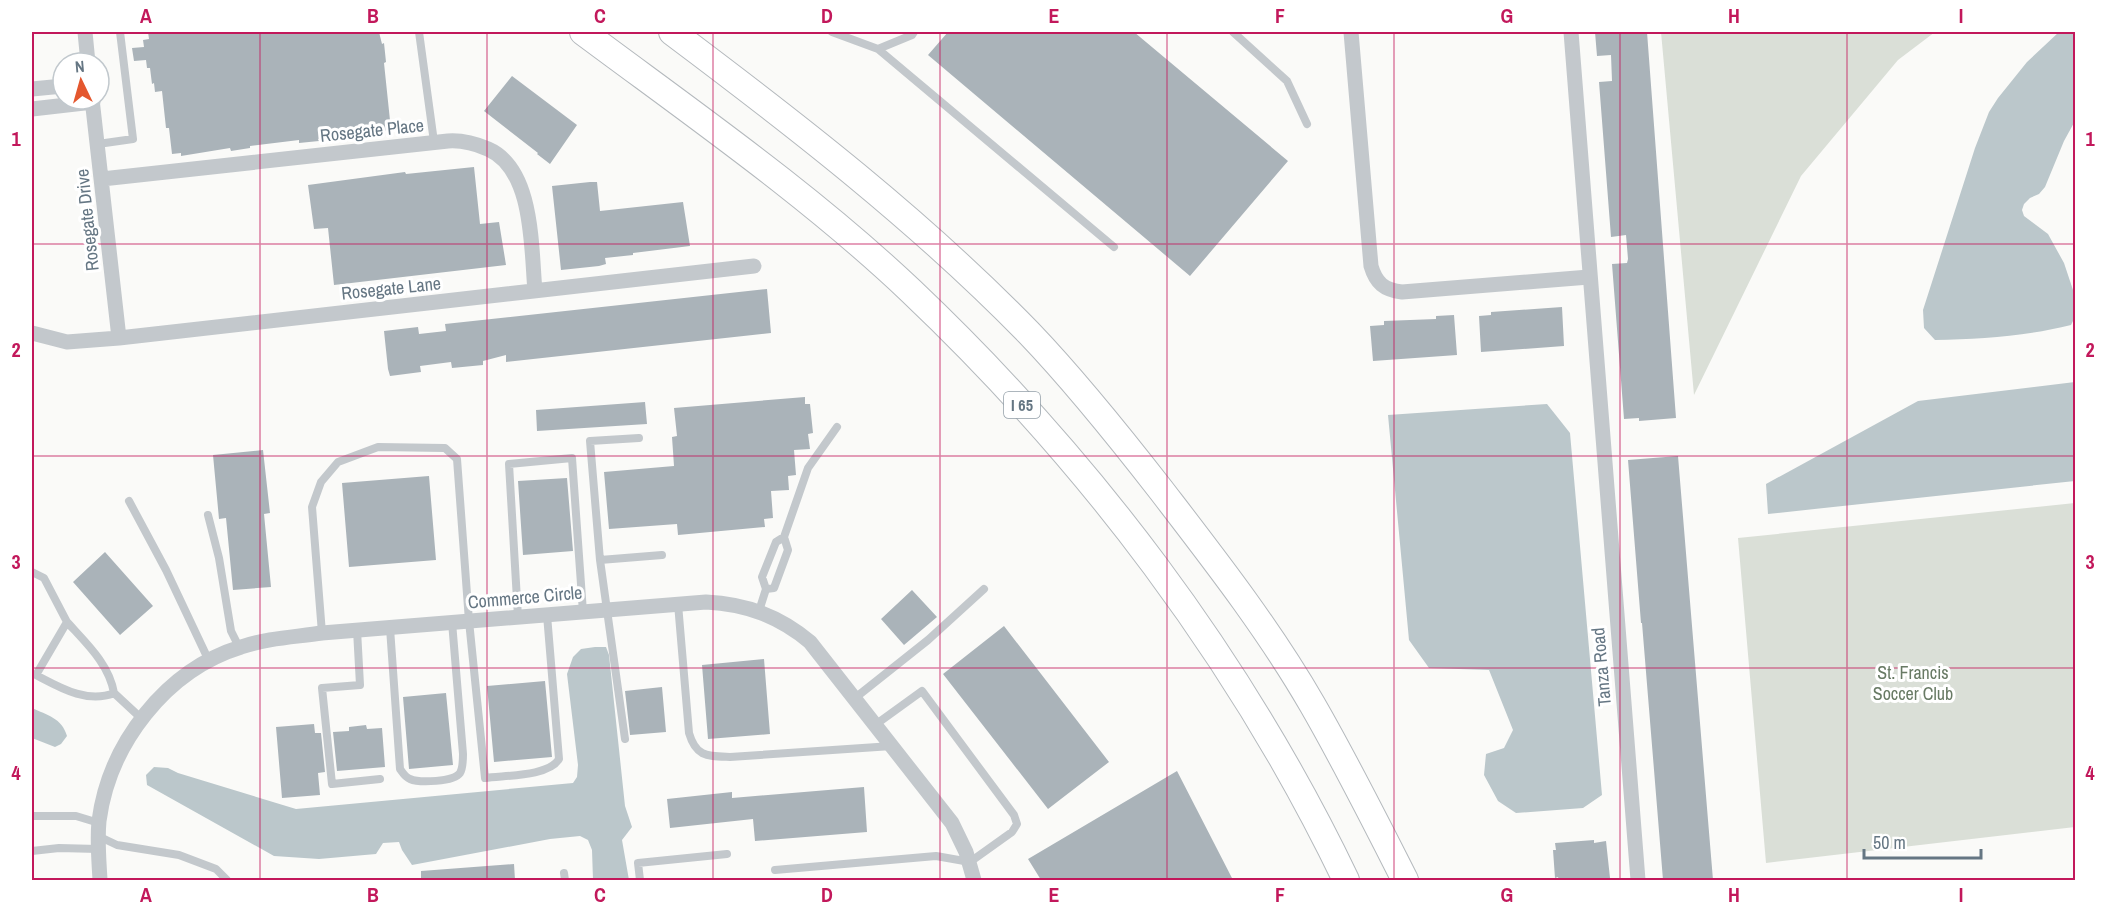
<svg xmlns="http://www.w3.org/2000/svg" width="2107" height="912" viewBox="0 0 2107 912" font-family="'Archivo Narrow',sans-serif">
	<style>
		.green { fill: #dadfd7 }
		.water { fill: #bbc7cb }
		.building { fill: #aab3b9 }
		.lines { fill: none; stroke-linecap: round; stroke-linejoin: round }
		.motorway-casing { stroke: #b4b9bd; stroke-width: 28 }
		.service { stroke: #c3c8cc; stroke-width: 8 }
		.minor { stroke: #c3c8cc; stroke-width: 15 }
		.motorway { stroke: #fff; stroke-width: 26 }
		.grid { fill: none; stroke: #c2185b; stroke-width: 1.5; stroke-opacity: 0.55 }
		.labels { text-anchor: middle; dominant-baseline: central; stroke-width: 6; stroke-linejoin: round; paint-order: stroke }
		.shield { fill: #fff; stroke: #939fa8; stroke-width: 1.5 }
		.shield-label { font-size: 16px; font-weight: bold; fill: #657683 }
		.street-label { font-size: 18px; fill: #657683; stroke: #fff }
		.park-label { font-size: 18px; fill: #687a64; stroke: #fff }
		.neatline { fill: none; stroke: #c2185b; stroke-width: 2 }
		.grid-label { font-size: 20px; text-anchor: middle; font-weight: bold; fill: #c2185b }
	</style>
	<rect width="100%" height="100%" fill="#fafaf8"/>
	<!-- green -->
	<path class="green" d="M1661,32h274l-37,28 -97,116 -107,219z
		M2075,503v324l-309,36 -28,-325z"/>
	<!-- water -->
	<path class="water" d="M2059,32h16v89l-11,20 -19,46 -6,7 -9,4 -6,6 -2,6 2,6 24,18 16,29 11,33v21l-4,8c-44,11 -90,14 -136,15l-11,-12 -1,-18 52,-162 14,-36 9,-14 29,-36z
		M2075,382v99l-307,33 -2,-30 152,-83z
		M1547,404l23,29 32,362 -19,13 -67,5 -18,-12 -14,-26 2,-21 18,-6 9,-18 -24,-60 -60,-2 -20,-28 -21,-225z
		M595,647h11l3,8 16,151 7,21 -10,13 7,40h-36l-1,-30 -4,-10 -8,-4 -30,3 -138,26 -10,-15 -3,-8 -16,1 -7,11 -57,5 -45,-3 -127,-71 -1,-10 8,-8 14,1 10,5 118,36 277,-26 4,-6 1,-12 -11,-91 6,-17 8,-8z
		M32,708c15,7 30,10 35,28l-6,8 -6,3 -23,-9z"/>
	<!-- building -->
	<path class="building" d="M148,32h231l3,12 2,-1 2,19 -2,1 7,67 -8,1 1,2 -19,3 -1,-3 -46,6 1,2 -20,2v-3l-49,6v2l-19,3 -1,-3 -49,8v-3l-9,1 -3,-26h-3l-4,-37 -7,1 -1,-9 -2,1 -2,-16h-3l-1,-8 -12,1 -2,-13 12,-1 -1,-7 6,-1z
		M948,32h186l154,129 -98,115 -262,-221z
		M1595,32h52l29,386 -37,3v-3l-15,1 -12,-155 15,-1 1,-4 -2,-24 -15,2 -12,-155 13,-1 -1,-26 -14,1z
		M512,76l65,49 -27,39 -13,-10 1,-1 -54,-42z
		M474,167l6,57 19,-2 7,43 -172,20 -6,-57 -14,1 -6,-44 97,-13 1,2z
		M590,182h7l3,29 83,-9 7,44 -57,7v2l-28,3 1,6 -7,2 -38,4 -9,-84z
		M767,289l4,44 -265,29v-7l-23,6v4l-31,3 -1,-6 -31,4 1,6 -31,4 -2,-7 -4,-38 34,-4 1,7 27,-3 -1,-7z
		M1562,307l2,39 -83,6 -2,-36 12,-1v-3z
		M1454,315l3,40 -84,6 -3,-35 14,-1v-4l52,-2v-3z
		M805,397v7h5l3,29 -5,1 2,15 -16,1 2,25 -8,1 1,14 -18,1 2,27 -9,1 1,8 -87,8 -1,-11 -68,5 -5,-57 70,-6 -2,-29 5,-1 -3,-28z
		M645,402l2,22 -110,7 -1,-21z
		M263,450l7,63 -6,1 7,73 -38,3 -7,-72 -7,1 -6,-64z
		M1678,456l30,364 5,60h-50l-21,-257h-1l-13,-163z
		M429,476l7,84 -87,7 -7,-84z
		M567,478l6,73 -50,4 -5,-74z
		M105,552l48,54 -33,29 -47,-53z
		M912,590l25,27 -33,28 -23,-26z
		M1004,626l105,136 -61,47 -105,-135z
		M764,659l6,75 -62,5 -6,-74z
		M545,681l7,76 -58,5 -7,-76z
		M662,687l4,45 -36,3 -5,-44z
		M446,693l7,72 -44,4 -6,-72z
		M314,724l1,9h6l4,39 -7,1 2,22 -38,3 -6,-71z
		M366,725l1,4 15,-1 3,39 -48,4 -4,-39 16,-1v-4z
		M1177,771l56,109h-192l-13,-21z
		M864,787l3,45 -112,9 -2,-22 -83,9 -3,-29 65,-7v6z
		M1594,840v3l12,-2 4,37 -14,1v1h-37l-1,-3 -3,1 -2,-28h3l-1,-7z
		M514,864l1,16h-94v-9z"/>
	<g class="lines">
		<!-- motorway casing -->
		<g class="motorway-casing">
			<path id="motorway" d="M583,32c110,82 228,164 328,259 177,168 329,368 435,589
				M672,32c124,93 248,189 357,301 47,49 90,103 132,157 53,69 107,138 151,214 33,57 63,117 93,176"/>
		</g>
		<!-- service -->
		<path class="service" d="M419,32l15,110
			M832,32l46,17 34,-14 2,-3
			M1233,32l54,49 20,43
			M878,49l236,198
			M98,144l35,-5 -13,-107
			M129,501l37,69 43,91
			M208,515l11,43 12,73 8,16
			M784,537l24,-69 29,-41
			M600,560l62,-5
			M32,572l12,6 23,44
			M678,604l11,129c7,24 18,23 41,24l162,-11
			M759,611l7,-22 -4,-12 14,-35 8,-5 4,13 -14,38 -8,1
			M518,617l-9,-153 63,-6 11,154
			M390,628l10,141c3,4 5,8 10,10 9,4 44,3 50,-6 3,-5 3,-13 3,-19l-11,-132
			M357,630l3,55 -38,3 10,96 48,-5
			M322,633l-10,-126 9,-25 17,-20 40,-15 67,1 12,11 12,162 16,157c19,-3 63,-1 74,-19l-12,-144
			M114,693c-5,-29 -27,-49 -47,-71l-31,53c23,12 51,29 78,18l28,26
			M855,698l73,-58 56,-51
			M625,739l-25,-179 -10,-119 49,-3
			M32,816h44l23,7
			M98,836l19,9 62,10 37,14 11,11
			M32,851l27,-3 39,1
			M775,870l161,-14 34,6 42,-30 5,-8 -3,-9 -92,-124 -47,34
			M564,873l1,7
			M640,880l-2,-17 89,-9"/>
		<!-- minor -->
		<path class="minor" d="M85,32l3,31
			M1351,32l20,234c5,17 13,24 31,26l187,-15
			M1571,32l67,848
			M32,89l31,-3
			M92,99l27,239
			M32,109l61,-7
			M102,179l346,-38c14,-1 26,2 40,8 46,20 43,99 47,142
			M32,333l35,9 52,-4 635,-72
			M100,880c-1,-19 -3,-39 -1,-59 10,-77 67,-151 142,-174 26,-9 54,-10 81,-14l384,-31c40,2 73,14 104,40l142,181 14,29 8,28"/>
		<!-- motorway -->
		<use href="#motorway" class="motorway"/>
	</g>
	<!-- grid -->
	<path class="grid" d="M260,32v848M487,32v848M713,32v848M940,32v848M1167,32v848M1394,32v848M1620,32v848M1847,32v848M32,244h2044M32,456h2044M32,668h2044"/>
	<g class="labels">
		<!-- shield labels -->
		<rect class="shield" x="1004" y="392" width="36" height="26" rx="4.5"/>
		<g class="shield-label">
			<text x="1022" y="405">I 65</text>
		</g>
		<!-- street labels -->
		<g class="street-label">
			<text transform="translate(372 130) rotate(-6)">Rosegate Place</text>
			<text transform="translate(87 220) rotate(-96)">Rosegate Drive</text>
			<text transform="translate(391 288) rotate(-6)">Rosegate Lane</text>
			<text transform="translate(525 597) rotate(-5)">Commerce Circle</text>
			<text transform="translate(1601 667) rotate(-95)">Tanza Road</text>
		</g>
		<!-- park labels -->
		<g class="park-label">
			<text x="1913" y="672">St. Francis<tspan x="1913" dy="21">Soccer Club</tspan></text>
		</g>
	</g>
	<!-- border -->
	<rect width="2107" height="912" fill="none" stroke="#ffffff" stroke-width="66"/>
	<!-- north arrow -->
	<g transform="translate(81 81) rotate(355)"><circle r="28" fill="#ffffff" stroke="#c1c8cd" stroke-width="1.5"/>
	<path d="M0-4.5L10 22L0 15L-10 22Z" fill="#e4572e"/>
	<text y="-9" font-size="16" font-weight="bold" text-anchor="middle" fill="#657683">N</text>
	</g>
	<!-- scale -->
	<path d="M1864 849v9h117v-9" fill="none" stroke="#657683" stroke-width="3"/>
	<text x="1873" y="849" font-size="18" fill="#657683" stroke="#ffffff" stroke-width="4.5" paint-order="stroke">50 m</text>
	<rect x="33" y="33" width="2041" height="846" class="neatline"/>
	<g class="grid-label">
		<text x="146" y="23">A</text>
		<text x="373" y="23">B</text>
		<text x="600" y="23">C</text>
		<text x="827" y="23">D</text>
		<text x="1054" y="23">E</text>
		<text x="1280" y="23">F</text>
		<text x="1507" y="23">G</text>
		<text x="1734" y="23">H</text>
		<text x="1961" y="23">I</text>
		<text x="16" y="146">1</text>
		<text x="2090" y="146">1</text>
		<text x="16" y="357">2</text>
		<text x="2090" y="357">2</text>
		<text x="16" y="569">3</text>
		<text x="2090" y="569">3</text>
		<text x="16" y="780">4</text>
		<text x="2090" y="780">4</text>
		<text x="146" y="902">A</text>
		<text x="373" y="902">B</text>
		<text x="600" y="902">C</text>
		<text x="827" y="902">D</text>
		<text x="1054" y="902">E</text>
		<text x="1280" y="902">F</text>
		<text x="1507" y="902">G</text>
		<text x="1734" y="902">H</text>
		<text x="1961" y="902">I</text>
	</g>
</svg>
